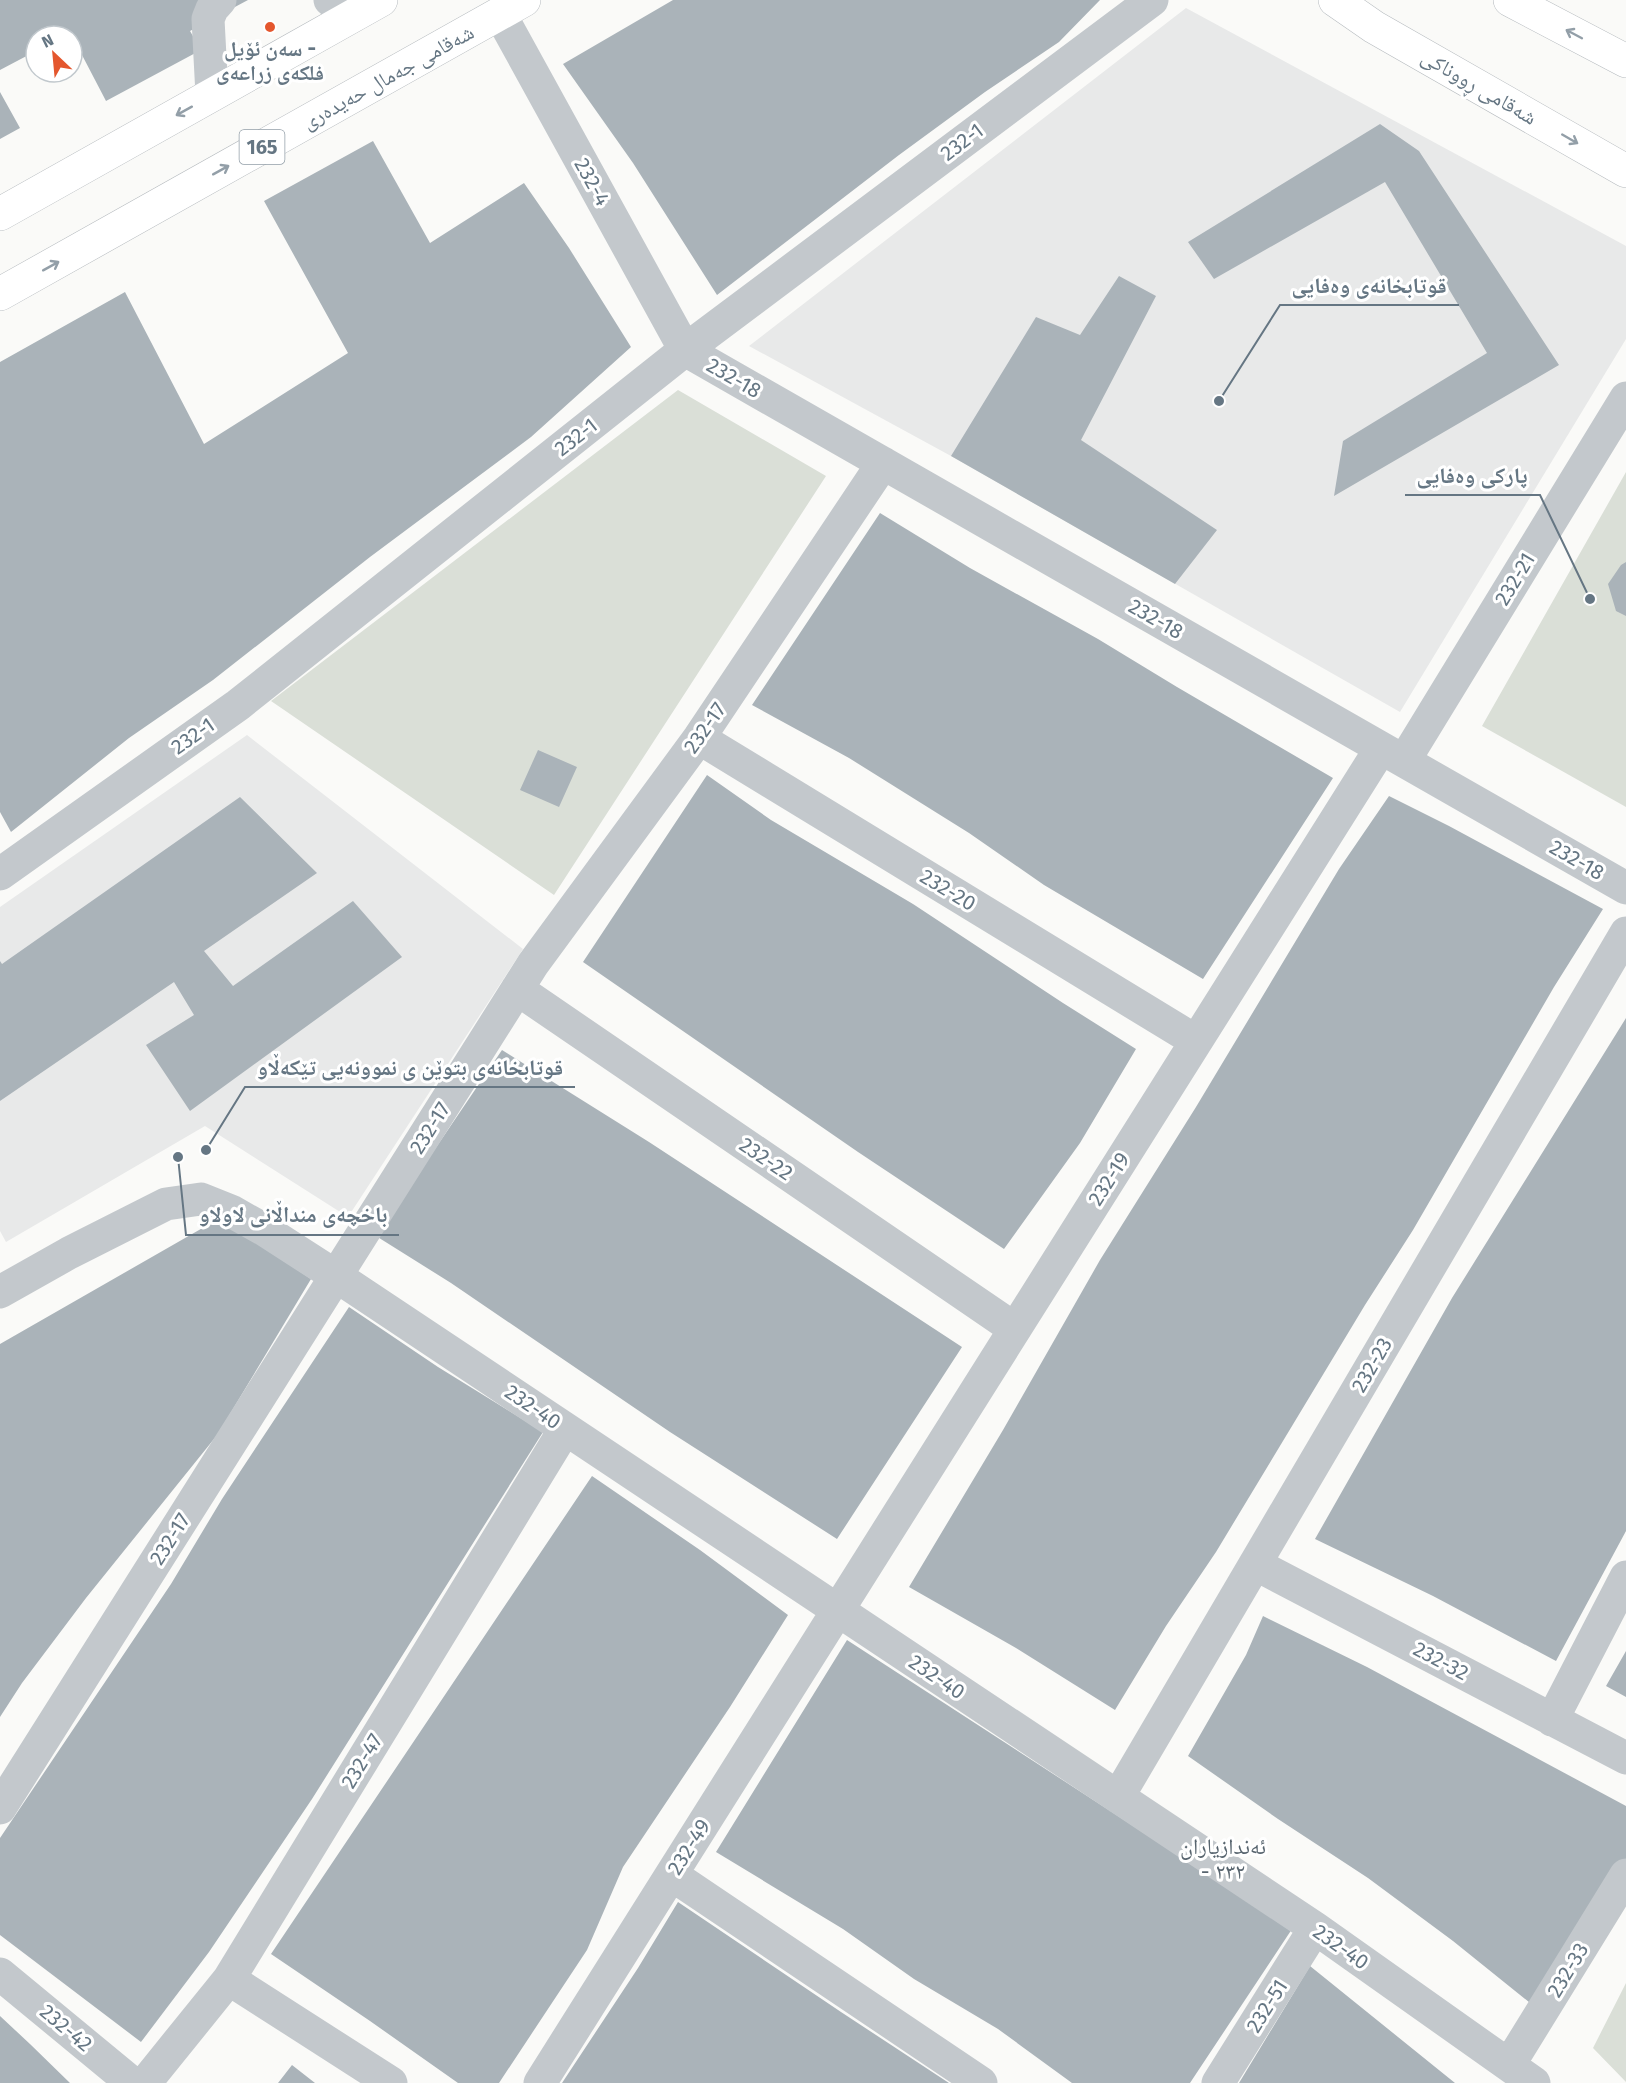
<svg xmlns="http://www.w3.org/2000/svg" width="1626" height="2083" viewBox="0 0 1626 2083" font-family="'Fira Sans','Noto Naskh Arabic',sans-serif">
	<style>
		.built { fill: #e8e9e9 }
		.green { fill: #dadfd7 }
		.building { fill: #aab3b9 }
		.lines { fill: none; stroke-linecap: round; stroke-linejoin: round }
		.major-casing { stroke: #b5babe; stroke-width: 34 }
		.minor { stroke: #c3c8cc; stroke-width: 33 }
		.major { stroke: #fff; stroke-width: 33 }
		.oneway { stroke: #939fa8 }
		.poi-dot { fill: #e4572e; stroke: #fff; stroke-width: 2 }
		.labels { text-anchor: middle; dominant-baseline: central; stroke-width: 6; stroke-linejoin: round; paint-order: stroke }
		.shield { fill: #fff; stroke: #939fa8; stroke-width: 1.5 }
		.shield-label { font-size: 20px; font-weight: bold; fill: #657683 }
		.poi-label { font-size: 21px; font-weight: bold; fill: #657683; stroke: #fff }
		.street-label { font-size: 21px; fill: #657683; stroke: #fff }
		.neighbourhood-label { font-size: 22px; fill: #57646e; stroke: #fff }
		.leader { fill: none; stroke: #657683; stroke-width: 2 }
		.callout-dot { fill: #657683; stroke: #fff; stroke-width: 2 }
		.callout-label { font-size: 22px; text-anchor: middle; font-weight: bold; fill: #657683; stroke: #fff; stroke-width: 6; stroke-linejoin: round; paint-order: stroke }
	</style>
	<rect width="100%" height="100%" fill="#fafaf8"/>
	<!-- built -->
	<path class="built" d="M1186,8l440,238v93l-226,373 -449,-256 -202,-110z
		M247,735l276,214 -175,268 -143,-91 -199,116 -6,-11v-324z"/>
	<!-- green -->
	<path class="green" d="M678,390l148,86 -272,419 -283,-194z
		M1626,472v335l-144,-81z
		M1626,1983v99l-33,-34z"/>
	<!-- building -->
	<path class="building" d="M0,0h248l-58,31 11,19 -95,51 -36,-69 -7,4h-27v15l-36,19z
		M673,0h427l-41,42 -74,50 -86,63 -182,140 -84,-132 -70,-99z
		M0,92l20,36 -20,11z
		M1380,124l39,27 140,214 -225,131 9,-55 144,-88 -102,-171 -171,97 -26,-37z
		M373,141l57,102 94,-60 45,65 62,99 -100,90 -161,120 -157,123 -84,58 -118,94 -11,-20v-450l125,-70 79,152 144,-91 -84,-152z
		M1119,276l37,20 -75,144 136,90 -42,54 -224,-128 85,-139 44,18z
		M880,513l90,55 128,71 79,48 156,91 -130,201 -159,-94 -75,-52 -120,-75 -97,-53z
		M1626,562v54l-10,-5 -8,-27 13,-19z
		M538,750l39,17 -18,40 -39,-17z
		M707,775l64,45 142,84 150,99 73,46 -56,94 -76,106 -146,-97 -275,-190z
		M1389,796l60,30 154,83 -49,78 -141,243 -48,75 -149,247 -50,74 -51,84 -99,-62 -107,-61 94,-157 97,-170 96,-153 143,-238z
		M240,797l77,76 -113,78 29,35 120,-85 49,56 -212,154 -44,-66 48,-30 -20,-33 -174,119v-140l2,3z
		M1626,1018v513l-70,130 -123,-65 -118,-57 137,-241z
		M502,1050l147,92 313,205 -125,192 -167,-107 -219,-149 -75,-47z
		M220,1218l91,61 -93,155 -132,164 -64,85 -22,34v-373z
		M349,1307l89,60 105,65 -231,367 -103,153 -68,90 -141,-107v-97l171,-254 51,-85z
		M592,1476l108,74 88,65 -58,92 -107,160 -36,83 -88,133h-41l-88,-62 -99,-67z
		M1263,1616l104,51 259,139v83l-76,130 -97,-78 -85,-63 -90,-59 -90,-63 58,-101z
		M847,1640l445,289 -102,154h-118l-74,-54 -84,-50 -71,-50 -127,-77z
		M1626,1651v46l-20,-11z
		M678,1902l163,110 108,71h-387l76,-115z
		M1310,1966l145,117h-216z
		M0,2016l30,28 40,39h-70z
		M292,2065l23,18h-37z"/>
	<g class="lines">
		<!-- major casing -->
		<g class="major-casing">
			<path id="major" d="M1335,0l39,27 252,144
				M1510,0l116,61
				M0,214l381,-214
				M0,294l524,-294"/>
		</g>
		<!-- minor -->
		<path class="minor" d="M330,0l22,16
			M500,14l185,336 941,538
			M212,95l-4,-76 4,-10 8,-9
			M699,738l497,303
			M1404,761l222,-363
			M0,874l238,-169 447,-355 467,-350
			M517,989l498,340
			M0,1292l69,-39 97,-49 35,-5 30,12 32,18 73,47 979,652 219,155
			M1255,1564l371,194
			M1552,1720l74,-143
			M1118,1797l508,-864
			M0,1808l533,-844 166,-226 184,-275
			M672,1875l309,208
			M0,1974l132,109
			M229,1979l162,104
			M1509,2065l117,-190
			M145,2083l84,-104 336,-550
			M540,2083l841,-1335
			M1218,2083l97,-155"/>
		<!-- major -->
		<use href="#major" class="major"/>
	</g>
	<!-- one-way arrows -->
	<defs><path id="oneway-shaft" d="M-6 0H5M1.5-3L5.5 0L1.5 3" fill="none" stroke-width="1.6" stroke-linecap="round" stroke-linejoin="round" transform="scale(1.5)"/></defs>
	<g class="oneway">
		<use href="#oneway-shaft" transform="translate(1574 34) rotate(-152)"/>
		<use href="#oneway-shaft" transform="translate(184 111) rotate(151)"/>
		<use href="#oneway-shaft" transform="translate(1570 139) rotate(30)"/>
		<use href="#oneway-shaft" transform="translate(221 170) rotate(-29)"/>
		<use href="#oneway-shaft" transform="translate(51 266) rotate(-29)"/>
	</g>
	<!-- markers -->
	<circle class="poi-dot" cx="270" cy="27" r="6"/>
	<g class="labels">
		<!-- shield labels -->
		<rect class="shield" x="239.5" y="130" width="45" height="34" rx="4.5"/>
		<g class="shield-label">
			<text x="262" y="147">165</text>
		</g>
		<!-- poi labels -->
		<g class="poi-label">
			<text x="270" y="49">سەن ئۆیل -<tspan x="270" dy="24">فلکەی زرا‌عەی</tspan></text>
		</g>
		<!-- street labels -->
		<g class="street-label">
			<text transform="translate(388 77) rotate(-29)">شەقامی جەمال حەیدەری</text>
			<text transform="translate(1479 87) rotate(30)">شەقامی ڕووناکی</text>
			<text transform="translate(962 142) rotate(-37)">232-1</text>
			<text transform="translate(592 182) rotate(61)">232-4</text>
			<text transform="translate(734 378) rotate(30)">232-18</text>
			<text transform="translate(576 437) rotate(-38)">232-1</text>
			<text transform="translate(1515 579) rotate(-59)">232-21</text>
			<text transform="translate(1156 619) rotate(30)">232-18</text>
			<text transform="translate(705 728) rotate(-55)">232-17</text>
			<text transform="translate(193 736) rotate(-35)">232-1</text>
			<text transform="translate(1577 860) rotate(30)">232-18</text>
			<text transform="translate(948 890) rotate(31)">232-20</text>
			<text transform="translate(430 1128) rotate(-58)">232-17</text>
			<text transform="translate(766 1159) rotate(34)">232-22</text>
			<text transform="translate(1109 1179) rotate(-58)">232-19</text>
			<text transform="translate(1372 1365) rotate(-60)">232-23</text>
			<text transform="translate(533 1407) rotate(34)">232-40</text>
			<text transform="translate(170 1539) rotate(-58)">232-17</text>
			<text transform="translate(1441 1661) rotate(28)">232-32</text>
			<text transform="translate(937 1677) rotate(34)">232-40</text>
			<text transform="translate(362 1761) rotate(-59)">232-47</text>
			<text transform="translate(689 1847) rotate(-58)">232-49</text>
			<text transform="translate(1341 1947) rotate(35)">232-40</text>
			<text transform="translate(1568 1970) rotate(-59)">232-33</text>
			<text transform="translate(1267 2006) rotate(-58)">232-51</text>
			<text transform="translate(66 2028) rotate(40)">232-42</text>
		</g>
		<!-- neighbourhood labels -->
		<g class="neighbourhood-label">
			<text x="1223" y="1846">ئەندازیاران<tspan x="1223" dy="25">- ٢٣٢</tspan></text>
		</g>
	</g>
	<!-- callouts -->
	<path class="leader" d="M1219 401L1280 305H1459M1590 599L1540 495H1405M206 1150L245 1087H575M178 1157L186 1235H399"/>
	<g class="callout-dot">
		<circle cx="1219" cy="401" r="6"/>
		<circle cx="1590" cy="599" r="6"/>
		<circle cx="206" cy="1150" r="6"/>
		<circle cx="178" cy="1157" r="6"/>
	</g>
	<g class="callout-label">
		<text x="1369" y="293">قوتابخانەی وەفایی</text>
		<text x="1472" y="483">پارکی وەفایی</text>
		<text x="410" y="1075">قوتابخانه‌ی بتوێن ی نموونه‌یی تێکه‌ڵاو</text>
		<text x="293" y="1222">باخچەی منداڵانی لاولاو</text>
	</g>
	<!-- north arrow -->
	<g transform="translate(54 54) rotate(334)"><circle r="28" fill="#ffffff" stroke="#c1c8cd" stroke-width="1.5"/>
	<path d="M0-4.5L10 22L0 15L-10 22Z" fill="#e4572e"/>
	<text y="-9" font-size="16" font-weight="bold" text-anchor="middle" fill="#657683">N</text>
	</g>
</svg>
